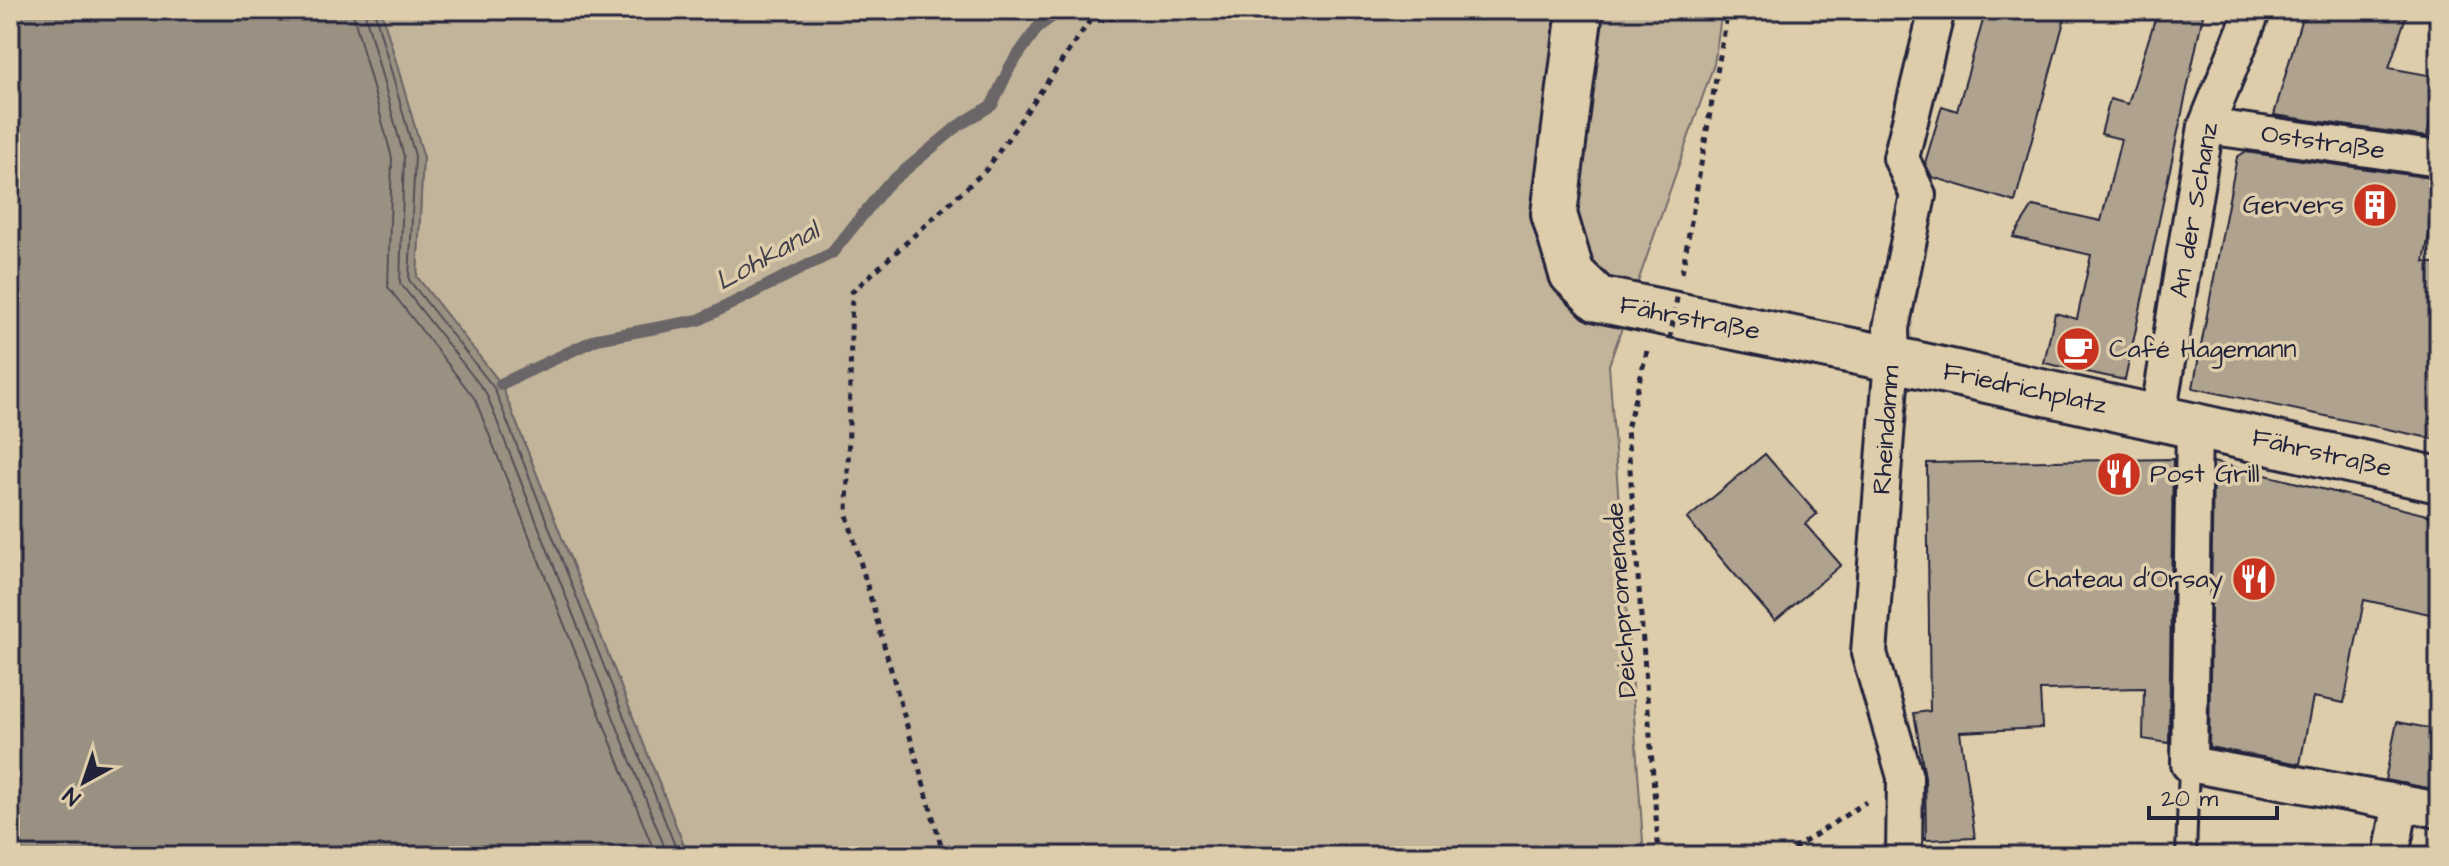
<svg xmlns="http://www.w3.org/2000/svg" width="2449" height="866" viewBox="0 0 2449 866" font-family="'Architects Daughter',sans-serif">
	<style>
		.green { fill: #c2b49a; stroke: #726b6a; stroke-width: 2 }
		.water { fill: #9b9182; stroke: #6b6566; stroke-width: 2 }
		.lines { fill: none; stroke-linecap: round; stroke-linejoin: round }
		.shore { stroke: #524e57; stroke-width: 2 }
		.stream { stroke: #6b6566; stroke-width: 12 }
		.building { fill: #afa38f; stroke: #22223b; stroke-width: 2 }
		.service-casing { stroke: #22223b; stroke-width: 24 }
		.minor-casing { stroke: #22223b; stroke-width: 40 }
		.secondary-casing { stroke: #22223b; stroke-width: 50 }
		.path { stroke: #22223b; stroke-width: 5; stroke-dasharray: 6 6; stroke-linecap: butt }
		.service { stroke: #decdaa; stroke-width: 18 }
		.minor { stroke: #decdaa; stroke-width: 34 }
		.secondary { stroke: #decdaa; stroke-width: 44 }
		.path-bridge { stroke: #22223b; stroke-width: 5; stroke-dasharray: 6 6; stroke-linecap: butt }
		.labels { text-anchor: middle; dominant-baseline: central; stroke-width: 7; stroke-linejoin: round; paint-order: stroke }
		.street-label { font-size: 26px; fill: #22223b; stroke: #decdaa }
		.poi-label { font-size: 26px; fill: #22223b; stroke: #decdaa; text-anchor: end }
		.water-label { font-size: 28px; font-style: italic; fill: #403e4d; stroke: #decdaa }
	</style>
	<rect width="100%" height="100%" fill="#decdaa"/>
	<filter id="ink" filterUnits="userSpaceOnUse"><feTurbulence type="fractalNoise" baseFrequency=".0125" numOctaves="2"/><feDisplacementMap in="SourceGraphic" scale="16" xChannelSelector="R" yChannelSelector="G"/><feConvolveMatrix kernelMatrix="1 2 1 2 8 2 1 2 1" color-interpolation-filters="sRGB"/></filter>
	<g filter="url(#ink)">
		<!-- green -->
		<path class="green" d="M381,10h1341l-8,54 -105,301 35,491h-956l-187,-472 -84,-107 6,-122z"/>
		<!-- water -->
		<path class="water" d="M10,10h371l42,145 -6,122 84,107 187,472h-678z"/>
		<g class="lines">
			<!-- shore -->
			<path class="shore" d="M352,10l40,148 -4,129 87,112 181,457
				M364,10l40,147 -4,126 86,110 182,463
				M374,10l41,146 -6,124 85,108 185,468"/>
			<!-- stream -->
			<path class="stream" d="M501,384l96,-45 102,-19 133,-67 54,-67 72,-60 34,-21 19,-40 27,-38 23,-17"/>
		</g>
		<!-- building -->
		<path class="building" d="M1986,10h81l-52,192 -83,-25 -7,-14 17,-57 15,5z
			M2158,10h46l-79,370 -81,-17 11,-50 22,6 14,-64 -78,-18 20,-31 68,15 20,-82 -20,-5 9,-35 18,5z
			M2304,10h104l-19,58 50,9 -12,60 -153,-22z
			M2245,152l194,27 -15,83 15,2v176l-246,-52 44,-231z
			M1765,454l52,60 -12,10 36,41 -66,56 -88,-102z
			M2173,459l-4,284 -26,-4 1,-51 -104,2 2,38 -82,4 15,106 -49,2 -1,-63 -11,-64 16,-2 -3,-248z
			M2213,462l226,56v98l-75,-16 -20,103 -31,-6 -13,67 -91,-17z
			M2397,722l42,8v60l-54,-10z"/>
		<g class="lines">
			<!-- service casing -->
			<g class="service-casing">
				<path id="service" d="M2186,856l3,-92"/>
			</g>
			<!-- minor casing -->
			<g class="minor-casing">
				<path id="minor" d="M2206,126l233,33
					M2158,416l48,-290 47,-116
					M2194,424l-5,340 250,46
					M1904,856l1,-79 -36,-124 23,-294 -1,-31 27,-133 -17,-37 36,-148
					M2391,856l10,-54"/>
			</g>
			<!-- secondary casing -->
			<g class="secondary-casing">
				<path id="secondary" d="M1580,10l-26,204 18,60 26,25 294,60 547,121"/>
			</g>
			<!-- path -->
			<path class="path" d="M1682,273l46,-263
				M1647,351l-20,78 32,427
				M944,856l-97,-341 5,-223 134,-122 103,-148 72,-12
				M1783,856l83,-54"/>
			<!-- service -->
			<use href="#service" class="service"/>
			<!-- minor -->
			<use href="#minor" class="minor"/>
			<!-- secondary -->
			<use href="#secondary" class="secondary"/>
			<!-- path-bridge -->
			<path class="path-bridge" d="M1670,339l8,-47"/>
		</g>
	</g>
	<!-- icons -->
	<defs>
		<g id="building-disc" transform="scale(2.3)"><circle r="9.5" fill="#c8321e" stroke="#decdaa"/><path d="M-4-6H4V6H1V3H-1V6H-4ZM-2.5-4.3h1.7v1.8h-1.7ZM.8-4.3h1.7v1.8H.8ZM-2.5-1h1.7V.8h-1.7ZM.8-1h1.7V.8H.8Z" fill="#fff"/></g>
		<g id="cafe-disc" transform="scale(2.3)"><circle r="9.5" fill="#c8321e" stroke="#decdaa"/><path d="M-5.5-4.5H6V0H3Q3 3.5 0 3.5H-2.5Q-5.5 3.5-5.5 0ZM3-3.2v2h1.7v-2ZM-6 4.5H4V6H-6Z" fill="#fff"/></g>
		<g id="restaurant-disc" transform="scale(2.3)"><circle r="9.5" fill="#c8321e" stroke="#decdaa"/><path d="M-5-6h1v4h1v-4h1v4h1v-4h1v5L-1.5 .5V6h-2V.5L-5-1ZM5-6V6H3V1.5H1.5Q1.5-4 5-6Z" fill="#fff"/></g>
	</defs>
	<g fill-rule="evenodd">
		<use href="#building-disc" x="2375" y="205"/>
		<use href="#cafe-disc" x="2078" y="349"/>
		<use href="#restaurant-disc" x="2119" y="474"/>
		<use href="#restaurant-disc" x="2254" y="579"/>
	</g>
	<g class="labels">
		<!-- street labels -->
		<g class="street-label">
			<text transform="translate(2323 142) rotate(8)">Oststraße</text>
			<text transform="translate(2194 210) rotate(-80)">An der Schanz</text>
			<text transform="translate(1690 318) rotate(11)">Fährstraße</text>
			<text transform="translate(2025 388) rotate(12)">Friedrichplatz</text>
			<text transform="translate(1886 430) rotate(-86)">Rheindamm</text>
			<text transform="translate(2322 453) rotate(13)">Fährstraße</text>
			<text transform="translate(1621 600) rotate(-94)">Deichpromenade</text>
		</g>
		<!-- poi labels -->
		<g class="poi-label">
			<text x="2344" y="205">Gervers</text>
			<text x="2109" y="349" text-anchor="start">Café Hagemann</text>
			<text x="2150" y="474" text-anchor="start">Post Grill</text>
			<text x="2223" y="579">Chateau d'Orsay</text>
		</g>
		<!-- water labels -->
		<g class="water-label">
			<text transform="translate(767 256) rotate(-29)">Lohkanal</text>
		</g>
	</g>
	<!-- margin -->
	<rect width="2449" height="866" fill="none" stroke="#decdaa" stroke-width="40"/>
	<rect x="20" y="20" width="2409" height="826" fill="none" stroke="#22223b" stroke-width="3" filter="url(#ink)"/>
	<!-- north arrow -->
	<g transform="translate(84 782) rotate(220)" stroke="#decdaa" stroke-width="6" paint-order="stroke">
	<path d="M0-6L14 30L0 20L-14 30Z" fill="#22223b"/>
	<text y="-12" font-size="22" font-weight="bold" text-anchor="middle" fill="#22223b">N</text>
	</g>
	<!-- scale -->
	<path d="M2149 806v12h128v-12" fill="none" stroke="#22223b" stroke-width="4"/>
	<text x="2161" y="806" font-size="24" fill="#22223b" stroke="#decdaa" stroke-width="6" paint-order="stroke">20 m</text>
</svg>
